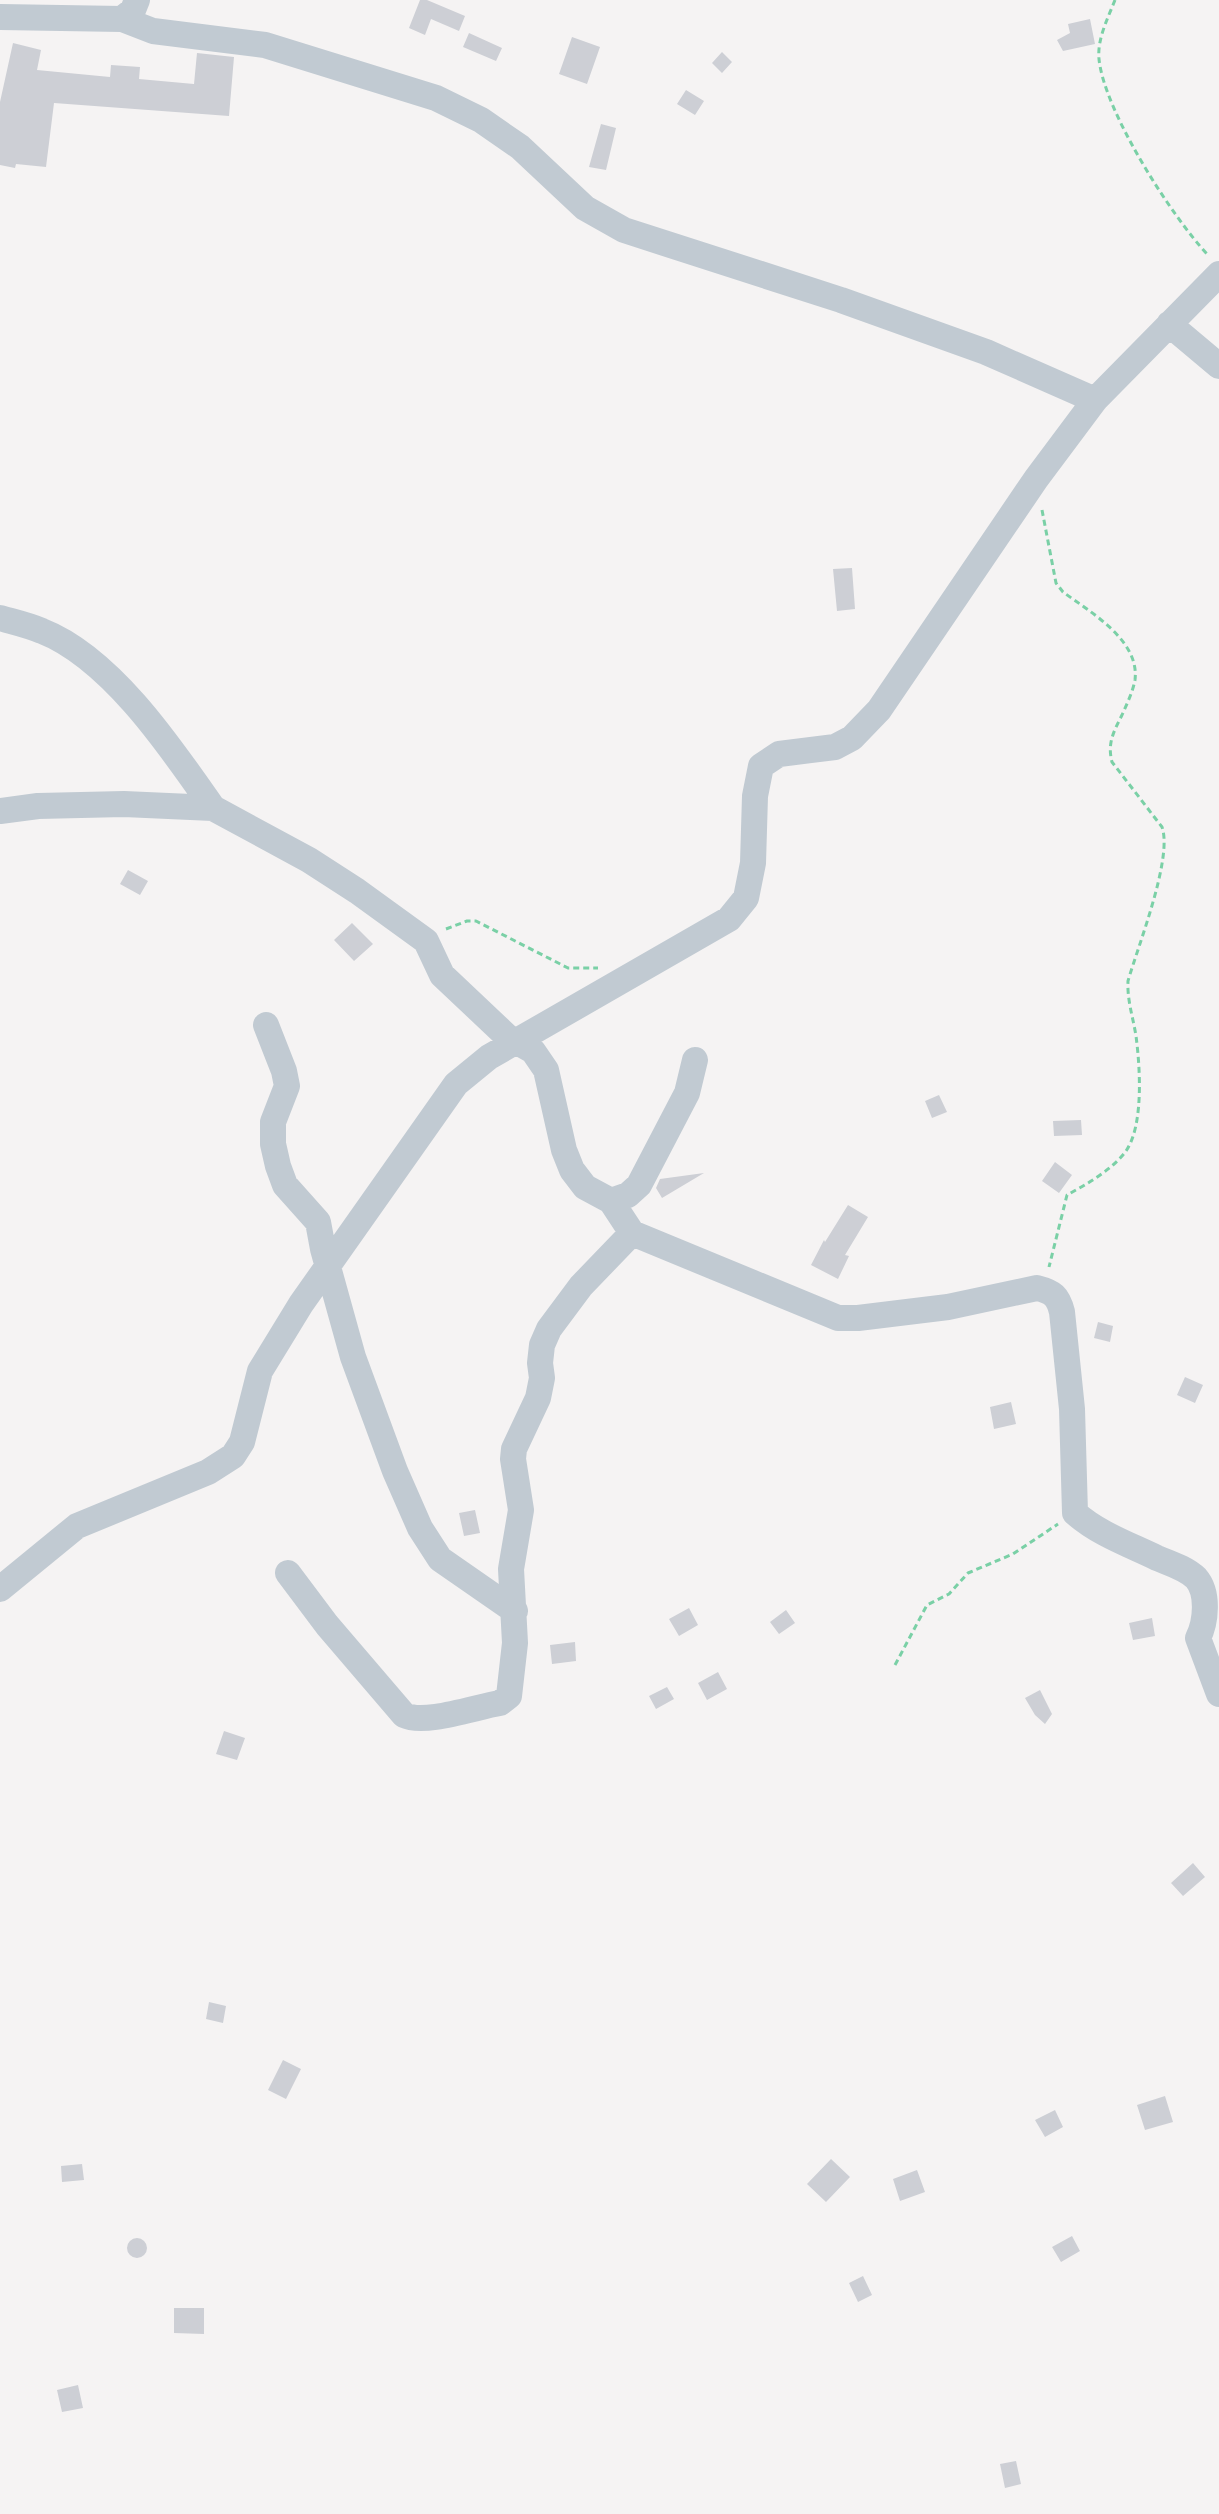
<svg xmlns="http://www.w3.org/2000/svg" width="1219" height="2514" viewBox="0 0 1219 2514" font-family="Mulish,sans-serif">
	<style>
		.building { fill: #cdcfd5 }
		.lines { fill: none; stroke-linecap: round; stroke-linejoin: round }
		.path { stroke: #7ad0a6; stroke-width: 3; stroke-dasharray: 6 4; stroke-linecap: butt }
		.minor { stroke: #c1cad2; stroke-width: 26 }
	</style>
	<rect width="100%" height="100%" fill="#f5f3f3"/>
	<!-- building -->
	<path class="building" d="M420,0h7l38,16 -6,15 -28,-12 -6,16 -16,-7z
		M1090,19l5,25 -32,7 -6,-11 13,-7 -2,-9z
		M469,33l33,15 -6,13 -33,-14z
		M572,37l28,10 -13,37 -28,-10z
		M13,43l28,7 -4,20 73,7 1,-12 29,2 -1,12 55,5 3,-31 37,4 -5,59 -175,-13 -8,64 -30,-3 -1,4 -15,-3v-63z
		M722,52l10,10 -10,11 -10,-10z
		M686,90l18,11 -9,14 -18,-11z
		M601,124l15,4 -10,42 -17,-3z
		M852,568l3,41 -18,2 -4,-42z
		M128,870l20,11 -8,14 -20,-11z
		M352,923l21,21 -19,17 -20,-21z
		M939,1095l8,17 -15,6 -7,-17z
		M1081,1120l1,15 -28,1 -1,-15z
		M1055,1162l17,13 -13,18 -17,-12z
		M704,1173l-42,25 -6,-10 4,-9z
		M848,1205l20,12 -23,38 4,1 -11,23 -27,-14 13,-25 1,2z
		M1098,1322l15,4 -3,16 -16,-4z
		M1185,1377l18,8 -8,18 -18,-8z
		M1011,1402l5,22 -22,5 -4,-22z
		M475,1510l5,23 -16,3 -5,-23z
		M689,1608l9,17 -19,11 -10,-17z
		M786,1610l9,13 -16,11 -9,-12z
		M1152,1618l3,18 -22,4 -4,-17z
		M575,1642l1,19 -24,3 -2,-19z
		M718,1672l9,17 -20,11 -9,-17z
		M667,1687l7,12 -18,10 -7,-13z
		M1040,1690l12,24 -7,10 -10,-9 -10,-17z
		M224,1731l21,7 -8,22 -21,-6z
		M1193,1863l12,14 -22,19 -12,-13z
		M209,2002l17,4 -3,17 -17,-4z
		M283,2060l18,9 -15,30 -18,-9z
		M1165,2096l8,26 -28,8 -8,-25z
		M1055,2110l8,17 -18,10 -10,-17z
		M831,2159l19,18 -24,25 -19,-18z
		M82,2164l2,16 -22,2 -1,-16z
		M917,2170l8,22 -25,9 -7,-22z
		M1072,2236l8,15 -19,11 -9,-15z
		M127 2248a10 10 0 1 1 20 0a10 10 0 1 1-20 0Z
		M863,2276l9,19 -14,7 -9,-19z
		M174,2308h30v26l-30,-1z
		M78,2385l5,23 -21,4 -5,-22z
		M1016,2461l5,23 -16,4 -5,-24z"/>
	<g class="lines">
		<!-- path -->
		<path class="path" d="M1115,0c-7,18 -18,39 -16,59 5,52 73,158 109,196
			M1042,510l14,73 7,9c27,20 77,48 72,88 -2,11 -8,24 -13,35 -8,16 -15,28 -10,47l50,65c11,31 -24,119 -34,154 -1,19 5,36 8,55 4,30 8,89 -10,115 -14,19 -39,33 -59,44l-18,72
			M446,929l21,-8h9l92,47h30
			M895,1665l32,-60 22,-11 19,-21 45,-19 45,-30"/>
		<!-- minor -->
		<path class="minor" d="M0,17l122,2 11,-9 4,-10
			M122,19l31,12 112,14 171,53 45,22 39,27 65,61 39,22 217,70 145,52 109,48
			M1169,324l50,42
			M0,618c14,4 28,7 42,13 69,27 130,118 171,177
			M0,811l38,-5 86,-2 89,4 96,52 48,31 69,50 16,34 72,68
			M266,1025l18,46 3,15 -14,36v22l5,22 7,19 33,37 5,27 30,108 42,114 25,57 20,31 75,52
			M517,1042l16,9 13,19 18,80 8,20 13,17 26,14 21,32 206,85h20l90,-11 89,-19c16,4 21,8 25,24l10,97 3,104c24,21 53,31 82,45 12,5 29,10 39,20 13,15 10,44 2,60l21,56
			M611,1201l17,-6 11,-10 48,-92 8,-33
			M288,1573l39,52 77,90c21,10 71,-8 96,-12l9,-7 6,-53 -4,-74 10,-59 -8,-51 1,-10 24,-51 4,-20 -2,-15 2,-18 7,-16 32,-43 51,-53
			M0,1589l77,-63 131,-54 25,-16 9,-14 18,-71 41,-67 155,-220 33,-27 240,-138 17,-21 7,-35 2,-67 6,-30 18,-12 56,-7 17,-9 27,-28 157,-231 59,-79 124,-126"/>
	</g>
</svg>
